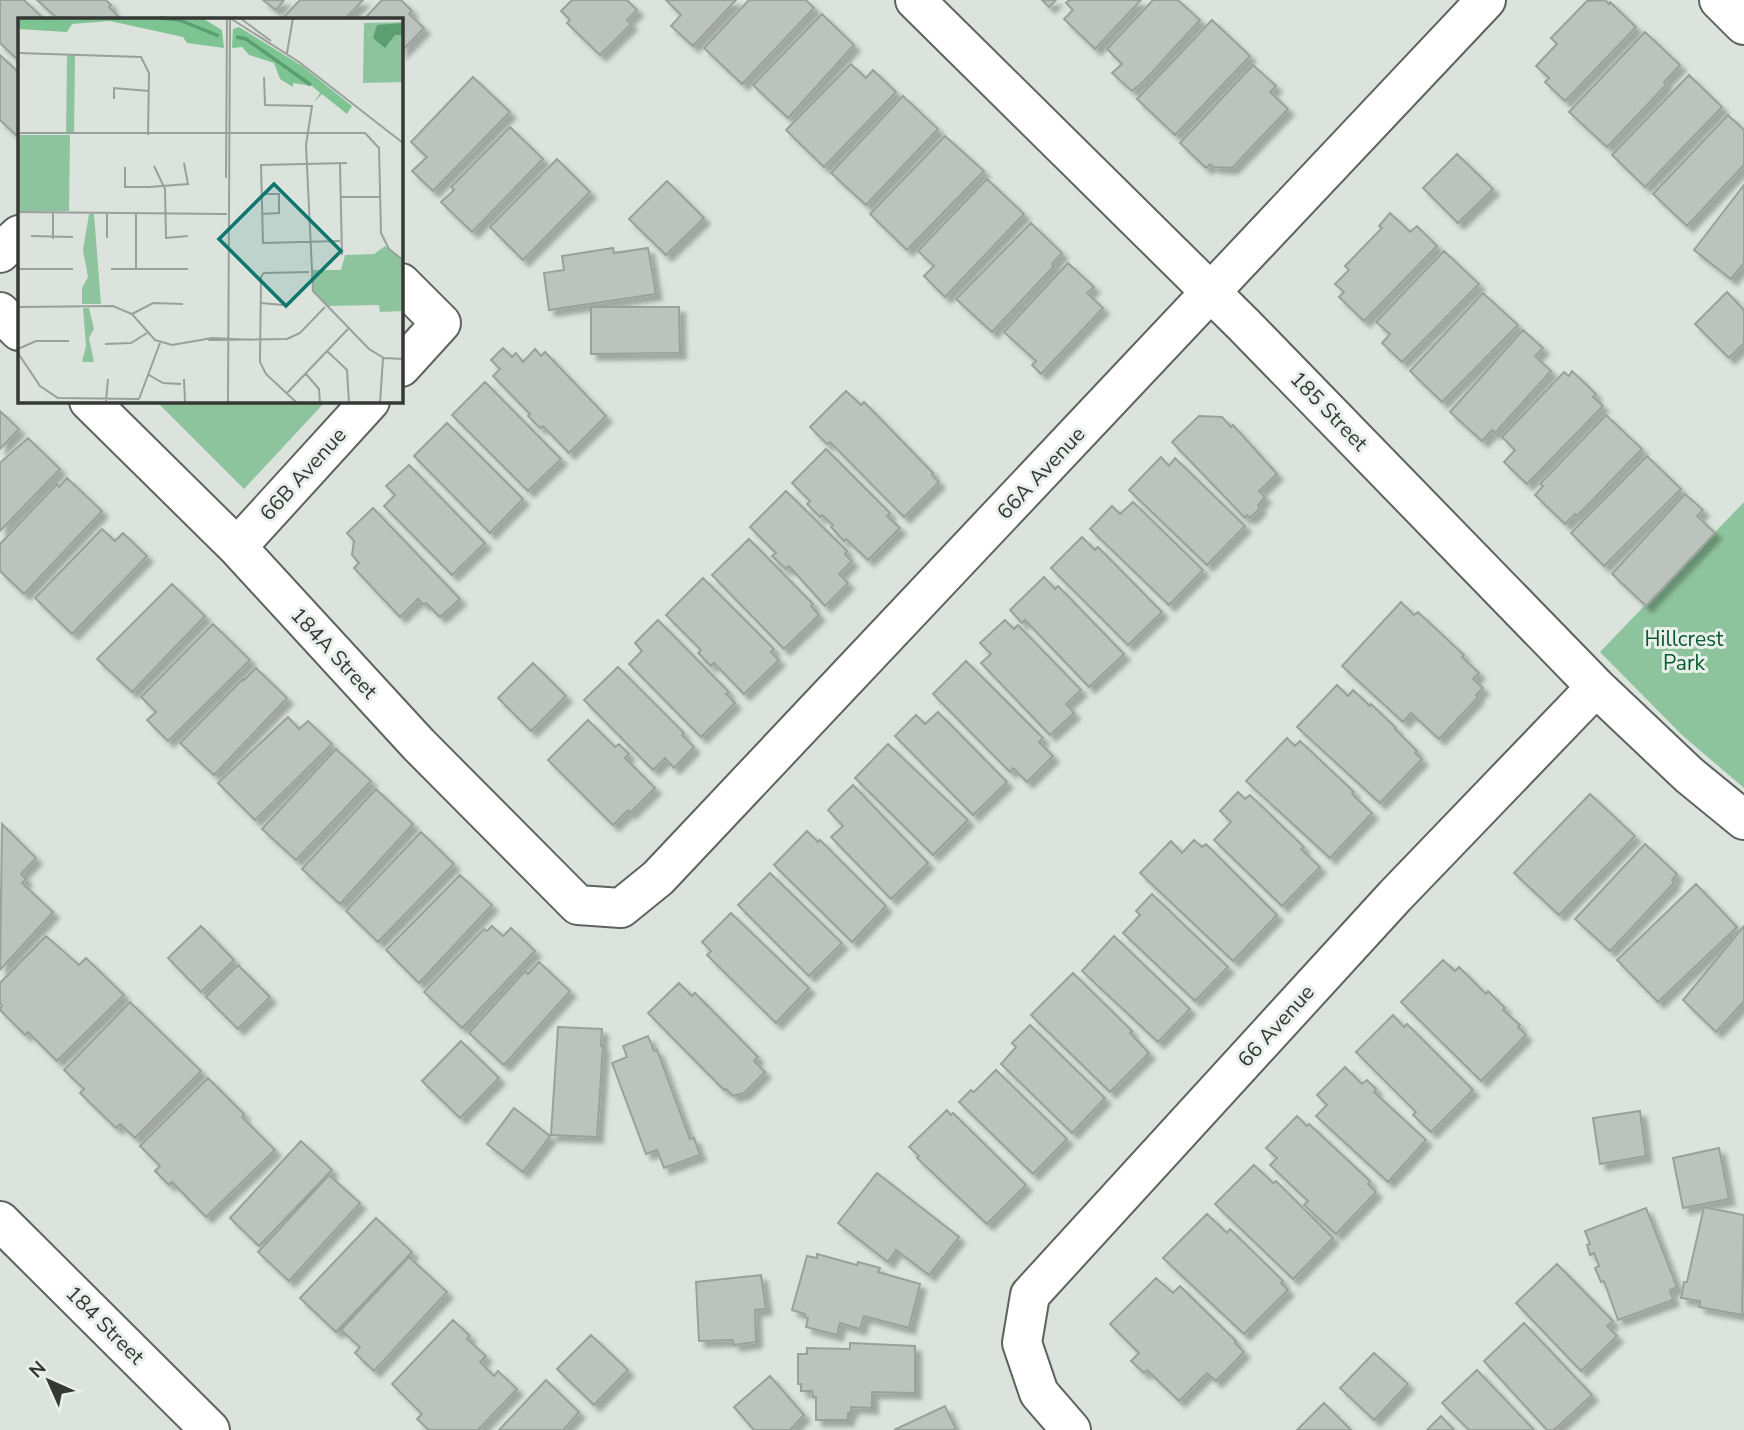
<svg xmlns="http://www.w3.org/2000/svg" width="1744" height="1430" viewBox="0 0 1744 1430" font-family="'Nunito Sans',sans-serif">
	<style>
		.green { fill: #8ec49d }
		.building { fill: #bcc3be; stroke: #9aa19c; stroke-width: 2; filter: url(#shadow) }
		.lines { fill: none; stroke-linecap: round; stroke-linejoin: round }
		.minor-casing { stroke: #5d645f; stroke-width: 42 }
		.secondary-casing { stroke: #5d645f; stroke-width: 42 }
		.minor { stroke: #fff; stroke-width: 38 }
		.secondary { stroke: #fff; stroke-width: 38 }
		.labels { text-anchor: middle; dominant-baseline: central; stroke-width: 6; stroke-linejoin: round; paint-order: stroke }
		.street-label { font-size: 21px; fill: #353835; stroke: #e9f0eb }
		.park-label { font-size: 21px; fill: #065a2e; stroke: #e9f0eb }
		.inset-river { fill: none; stroke: #5b9f70; stroke-width: 3.5 }
		.inset-road { fill: none; stroke: #999f9a; stroke-width: 2 }
		.view { fill: #0f766e; fill-opacity: 0.15; stroke: #0f766e; stroke-width: 3.5 }
		.inset-edge { fill: none; stroke: #353835; stroke-width: 3.5 }
	</style>
	<defs>
		<filter id="shadow"><feDropShadow dx="6" dy="6" stdDeviation="2" flood-color="#0004"/></filter>
	</defs>
	<rect width="100%" height="100%" fill="#dce3dd"/>
	<!-- green -->
	<path class="green" d="M156,401h170l-82,88z
		M1744,502v286l-62,-53 -82,-83z"/>
	<!-- building -->
	<path class="building" d="M0,0h24l20,19h-25v42l-19,-18z
		M37,0h69l5,5 -2,2 12,12h-63z
		M263,0h21l-8,10z
		M300,0h63l-18,19h-63z
		M382,0h19l11,11 -3,3 15,14 -23,24v-33h-37z
		M572,0h55l10,10 -10,10 4,4 -31,31 -33,-32 3,-3 -9,-9z
		M666,0h70l-43,46 -22,-20 10,-11z
		M749,0h57l8,8 -72,76 -38,-36z
		M1042,0h14l-7,7z
		M1069,0h72l-46,49 -31,-30 9,-9 -7,-7z
		M1153,0h25l22,20 -57,62 -11,9 -20,-18 10,-9 -15,-15z
		M1605,0l4,4 1,-2 26,25 -71,74 -20,-19 4,-4 -13,-12 21,-22 -6,-6 36,-37z
		M822,14l32,31 -66,73 -35,-33z
		M1212,20l38,36 -75,79 -38,-36z
		M1645,32l35,33 -16,17 2,3 -59,62 -38,-35z
		M0,55l19,18v59l-3,3 -16,-15z
		M851,64l15,14 7,-8 23,22 -72,75 -38,-37z
		M1253,65l23,21 -6,6 18,17 -56,59 -18,-1 -4,-3 -4,4 -26,-25z
		M1689,75l33,32 -77,80 -33,-32z
		M473,77l37,35 -77,79 -21,-20 15,-14 -16,-15z
		M903,96l35,33 -72,76 -35,-32z
		M1728,115l16,15v35l-57,61 -34,-32z
		M510,127l33,32 -71,73 -31,-30 13,-12 -3,-3z
		M945,136l39,35 -77,79 -37,-36z
		M1457,154l36,35 -35,34 -35,-35z
		M557,159l33,33 -67,68 -33,-33z
		M987,179l37,35 -79,83 -21,-21 10,-10 -16,-15z
		M667,181l37,37 -38,37 -37,-36z
		M1744,185v78l-13,16 -37,-29z
		M1390,213l20,19 7,-6 20,20 -73,75 -25,-24 5,-5 -9,-8 14,-14 -4,-4 37,-38 -3,-2z
		M1031,223l31,30 -10,11 2,2 -62,66 -36,-33z
		M613,248l1,5 34,-5 8,46 -107,16 -5,-37 20,-3 -2,-14z
		M1444,251l35,33 -77,78 -20,-19 8,-9 -14,-12z
		M1068,263l26,24 -7,6 16,15 -62,66 -9,-9 4,-4 -32,-29z
		M1727,292l17,18v33l-15,15 -34,-34z
		M1483,293l35,32 -76,77 -32,-31z
		M591,307h88l1,46 -89,1z
		M1523,330l20,18 -8,8 16,15 -56,62 -3,-3 -10,11 -32,-29z
		M503,348l9,9 4,-4 7,9 12,-13 6,7 4,-4 61,64 -37,37 -26,-27 -3,2 -12,-12 2,-2 -37,-38 7,-7 -9,-9z
		M1572,371l24,23 -3,3 10,9 -76,78 -23,-22 11,-12 -13,-13 62,-65 5,4z
		M485,382l76,77 -33,32 -76,-76z
		M846,391l15,14 3,-3 69,71 -1,2 7,7 -35,35 -74,-75 -3,2 -17,-17z
		M0,411l19,18 -19,20z
		M1606,415l36,34 -65,67 -2,-2 -10,10 -30,-29 8,-9 -3,-2z
		M1199,416l23,1 9,10 2,-2 44,49 -18,17 6,6 -7,8 2,3 -10,10 -3,-3 -2,3 -73,-76z
		M447,423l76,76 -33,34 -76,-77z
		M28,438l32,31 -60,62v-68z
		M826,449l64,64 -3,3 13,12 -32,32 -22,-21 -2,2 -13,-14 2,-2 -11,-10 -2,2 -13,-13 3,-3 -18,-18z
		M1647,456l34,33 -77,77 -33,-33z
		M1161,457l8,9 6,-8 70,68 -38,39 -78,-75z
		M409,465l76,78 -33,32 -68,-69 11,-11 -9,-9z
		M67,478l35,33 -78,83 -24,-23v-27l57,-60 2,3z
		M786,491l61,60 -2,3 7,7 -13,13 9,9 -23,23 -36,-40 -3,3 -14,-13 4,-3 -26,-26z
		M1685,494l18,16 -6,6 18,17 -69,73 -34,-32z
		M1133,502l70,68 -34,35 -79,-76 22,-23 8,8z
		M373,508l87,91 -20,18 -14,-14 -2,2 -6,-6 -18,18 -46,-49 5,-5 -7,-8 2,-14 -7,-8z
		M102,529l13,12 8,-8 24,23 -75,78 -37,-36z
		M1082,537l13,13 3,-3 64,65 -34,33 -77,-77z
		M749,539l64,65 -2,2 8,9 -35,34 -72,-74z
		M1044,577l11,12 3,-3 66,68 -35,33 -64,-67 -3,3 -12,-13z
		M703,578l71,71 -3,3 8,8 -35,34 -30,-31 -3,3 -13,-13 3,-3 -35,-35z
		M172,584l33,32 -73,76 -35,-33z
		M1401,602l13,13 4,-3 46,43 -2,2 17,16 -6,6 10,9 -7,7 2,2 -39,42 -28,-26 -8,9 -61,-56z
		M658,620l71,72 -3,2 9,9 -34,34 -72,-73 13,-13 -7,-8z
		M1005,620l9,9 4,-4 63,65 -15,14 8,9 -24,22 -69,-72 10,-9 -11,-11z
		M213,624l37,36 -82,81 -21,-21 9,-8 -15,-15z
		M966,661l77,77 -4,4 14,14 -26,26 -14,-14 -3,4 -77,-78z
		M533,663l33,33 -35,35 -33,-33z
		M618,667l66,66 -2,2 12,12 -20,21 -9,-10 -12,12 -69,-70z
		M256,668l31,30 -73,77 -34,-32 63,-64 1,1z
		M1337,685l11,11 5,-6 17,16 1,-2 25,24 -1,1 22,22 -2,2 7,6 -42,44 -83,-76z
		M938,712l69,70 -34,33 -78,-79 21,-21 9,9z
		M288,717l11,12 9,-8 24,23 -77,76 -37,-37z
		M588,720l27,27 4,-3 10,10 -4,4 30,30 -25,25 -2,-3 -15,15 -65,-65z
		M1287,738l8,8 5,-5 54,51 -2,2 20,19 -42,45 -84,-77z
		M888,744l80,76 -35,35 -78,-77z
		M336,749l35,32 -75,79 -34,-31z
		M853,785l75,78 -37,36 -60,-62 12,-11 -15,-16z
		M376,789l37,35 -73,80 -38,-35z
		M1238,792l7,7 5,-4 54,52 -3,2 19,18 -38,39 -68,-66 17,-18 -11,-11z
		M1590,794l45,42 -76,79 -45,-42z
		M2,824l34,34 -15,16 5,5 -4,4 31,29 -53,58z
		M807,831l11,11 2,-2 66,66 -34,36 -78,-77z
		M421,832l33,32 -76,78 -32,-31z
		M1194,840l8,7 4,-3 71,71 -44,46 -93,-88 31,-32 11,12z
		M1645,844l32,30 -5,6 2,3 -64,68 -35,-32z
		M770,873l72,70 -33,33 -71,-71z
		M460,875l32,30 -73,78 -33,-33z
		M1696,884l41,43 -79,75 -41,-42z
		M1152,894l76,73 -33,34 -72,-68 17,-18 -4,-4z
		M731,913l78,75 -33,35 -69,-68 4,-4 -9,-9z
		M201,926l33,34 -33,32 -33,-34z
		M492,926l11,10 8,-8 24,23 -73,77 -38,-36 60,-63 3,2z
		M1744,926v75l-28,31 -33,-32z
		M46,936l33,29 7,-7 38,37 -67,66 -29,-29 -3,3 -25,-25 2,-5 -2,-2v-20z
		M1114,936l76,73 -32,33 -76,-71z
		M1443,960l12,11 4,-4 27,27 2,-3 17,17 -2,2 17,15 -2,2 8,8 -45,46 -80,-79z
		M539,962l31,29 -66,74 -35,-32 56,-62 3,3z
		M238,965l32,32 -32,32 -32,-32z
		M1073,973l59,58 -2,2 19,20 -39,39 -79,-77z
		M679,983l13,13 3,-3 63,64 -4,4 11,11 -21,21 -11,3 -7,-7 -2,1 -76,-77z
		M130,1002l71,69 -66,67 -15,-14 -4,4 -36,-35 4,-4 -20,-19z
		M1393,1015l11,12 3,-3 66,66 -42,42 -18,-17 3,-3 -60,-60z
		M1030,1025l75,73 -33,35 -71,-69 15,-17 -4,-4z
		M558,1027l44,2 -1,17h2l-6,91 -46,-2z
		M648,1036l6,15 3,-1 33,89 4,-1 6,17 -36,13 -7,-18 -11,4 -34,-91 15,-6 -4,-11z
		M461,1041l38,37 -39,40 -38,-37z
		M1345,1067l17,17 5,-4 9,9 -2,3 52,48 -38,42 -72,-66 11,-11 -10,-10z
		M996,1070l71,69 -34,35 -74,-72 12,-12 3,2z
		M208,1078l36,36 -2,3 33,33 -69,67 -34,-35 -3,3 -14,-14 5,-5 -20,-20z
		M514,1108l36,28 -27,36 -36,-28z
		M947,1110l4,5 2,-2 73,72 -39,39 -70,-66 2,-2 -10,-9z
		M1640,1111l6,45 -46,8 -7,-46z
		M1297,1116l10,10 2,-2 61,57 -2,3 8,8 -40,42 -32,-29 4,-4 -38,-36 7,-7 -11,-10z
		M301,1141l31,29 -73,76 -29,-28z
		M1719,1148l10,51 -46,9 -10,-50z
		M1254,1165l19,18 3,-2 57,57 -40,41 -78,-75z
		M877,1173l82,64 -30,38 -33,-25 -8,12 -50,-39z
		M329,1175l31,28 -71,78 -31,-29z
		M1704,1207l40,8 -2,100 -43,-8 1,-6 -19,-3 3,-16h3z
		M1646,1208l31,79 -7,3 3,10 -55,20 -14,-39 -3,1 -6,-14 4,-2 -5,-13 -4,2 -3,-10 3,-1 -5,-13z
		M1207,1214l20,19 3,-4 53,52 -2,2 7,7 -44,44 -81,-76z
		M376,1218l36,34 -76,80 -36,-34z
		M817,1254l40,11 1,-3 22,6 -2,4 42,12 -11,44 -45,-12 -4,13 -20,-6 -3,12 -31,-8 2,-9 -3,-1v-3l-13,-4 15,-54 10,2z
		M409,1257l38,35 -73,79 -19,-18 5,-6 -19,-17z
		M1557,1264l56,57 -6,5 10,10 -36,35 -65,-68z
		M761,1275l5,34 -11,1 1,32 -22,3 -1,-5 -34,1 -3,-59z
		M1156,1278l17,15 7,-7 56,55 -1,2 9,9 -28,29 -9,-8 -28,28 -32,-31 -3,3 -13,-12 8,-8 -29,-29z
		M453,1320l17,16 -3,3 19,17 -6,6 14,14 4,-5 19,18 -39,41h-49l-12,-11 5,-5 -30,-30z
		M1524,1323l68,72 -38,35h-7l-63,-69z
		M591,1335l37,35 -34,35 -37,-36z
		M850,1343l65,3v47l-43,-1v16l-21,-1v6h-3v7h-32v-23h-3l-1,-6h-11v-7h-3v-30h9v-6l43,1z
		M1374,1353l34,31 -34,36 -34,-32z
		M1477,1370l57,60h-65l-27,-27z
		M770,1376l34,39 -14,15h-36l-20,-23z
		M546,1380l33,32 -15,17 1,1h-66z
		M1324,1403l27,27h-54z
		M945,1406l11,24h-62z
		M1441,1416l13,14h-27z"/>
	<g class="lines">
		<!-- minor casing -->
		<g class="minor-casing">
			<path id="minor" d="M915,0l329,325 352,362 93,88 55,45
				M1719,0l25,25
				M0,253l19,-18
				M401,283l40,40 -40,44
				M0,312l19,19
				M89,401l148,146 182,198 159,160 43,3 37,-30 828,-878
				M237,547l133,-146
				M1071,1430l-32,-37 -17,-50 8,-48 365,-399 201,-209"/>
		</g>
		<!-- secondary casing -->
		<g class="secondary-casing">
			<path id="secondary" d="M0,1221l210,209"/>
		</g>
		<!-- minor -->
		<use href="#minor" class="minor"/>
		<!-- secondary -->
		<use href="#secondary" class="secondary"/>
	</g>
	<g class="labels">
		<!-- street labels -->
		<g class="street-label">
			<text transform="translate(1329 411) rotate(46)">185 Street</text>
			<text transform="translate(1041 473) rotate(-47)">66A Avenue</text>
			<text transform="translate(303 474) rotate(-48)">66B Avenue</text>
			<text transform="translate(334 653) rotate(47)">184A Street</text>
			<text transform="translate(1276 1026) rotate(-48)">66 Avenue</text>
			<text transform="translate(105 1325) rotate(45)">184 Street</text>
		</g>
		<!-- park labels -->
		<g class="park-label">
			<text x="1684" y="639">Hillcrest<tspan x="1684" dy="24">Park</tspan></text>
		</g>
	</g>
	<!-- overview -->
	<g transform="translate(18 18)">
		<rect width="385" height="385" fill="#dce3dd"/>
		<path d="M385,4v60l-40,1 1,-60zM49,37h8l-1,77h-8zM0,117h52l-1,76h-51zM71,196h5l7,90h-19v-16l6,-11 -5,-27zM367,228l18,15v50l-23,1 -1,-7 -52,1 -14,-16 -2,-20h30l4,-15 29,-1zM65,290h6l5,21 -5,9 5,24h-12l4,-16z" fill="#8ec49d"/>
		<path d="M0,0h184l20,12 2,18 -37,-5 -4,-6 -73,-16 -38,3 -5,8 -49,-3zM221,9l63,39 50,40 -5,8 -25,-20 -8,8 6,-9 -8,-7 -19,-3v4l-13,-8 -6,-16 -25,-8 -7,-8 -10,1 1,-19z" fill="#7ec392"/>
		<path d="M385,5v12h-8l-10,13 -12,-10 4,-13z" fill="#5b9f70"/>
		<path class="inset-river" d="M142,0l19,2 40,16M218,19l10,2 65,46"/>
		<path class="inset-road" d="M212,0l69,44 104,81M222,0l31,23M0,35l123,4 8,16 -1,62M269,35l6,-35M246,59l1,28 47,1 -6,39 7,146 56,58 15,9 19,1M96,81v-11l35,3M0,115h347l14,15 2,85 8,16 14,11M322,146l2,91M136,148l11,23 1,49 22,-2M107,149v20h24l39,-3 -4,-21M208,160l1,-160M244,176h17v19l-17,1M322,179h39M0,194l209,2M13,218l42,1M89,220v-25M35,221v-26M322,223l-77,2 -2,-78 86,-2M0,251h55M93,251h77M118,252v-57M243,285l22,2M0,289l95,-1 19,8 23,26 17,5 40,-7 40,2M114,296l21,-11 30,1M190,322l79,-1 13,-6 25,-26M87,326l26,-1 16,-10M0,331l18,-8h33M309,333l20,19 2,33M0,335l22,33 18,12 81,1M288,356l13,15 1,14M131,357l14,8 18,1M166,361l1,24M269,375l61,-64M121,381l21,-56M88,383l2,-22M210,385l2,-385M279,385l-31,-29 -6,-12 1,-85 3,-4 45,-1M362,385l3,-45"/>
		<path class="view" d="M256,166l67,67 -55,55 -67,-67z"/>
		<rect width="385" height="385" class="inset-edge"/>
	</g>
	<!-- north arrow -->
	<g transform="translate(49 1381) rotate(315)" stroke="#e9f0eb" stroke-width="5" paint-order="stroke">
	<path d="M0-5L12 26L0 18L-12 26Z" fill="#353835"/>
	<text y="-10" font-size="19" font-weight="bold" text-anchor="middle" fill="#353835">N</text>
	</g>
</svg>
